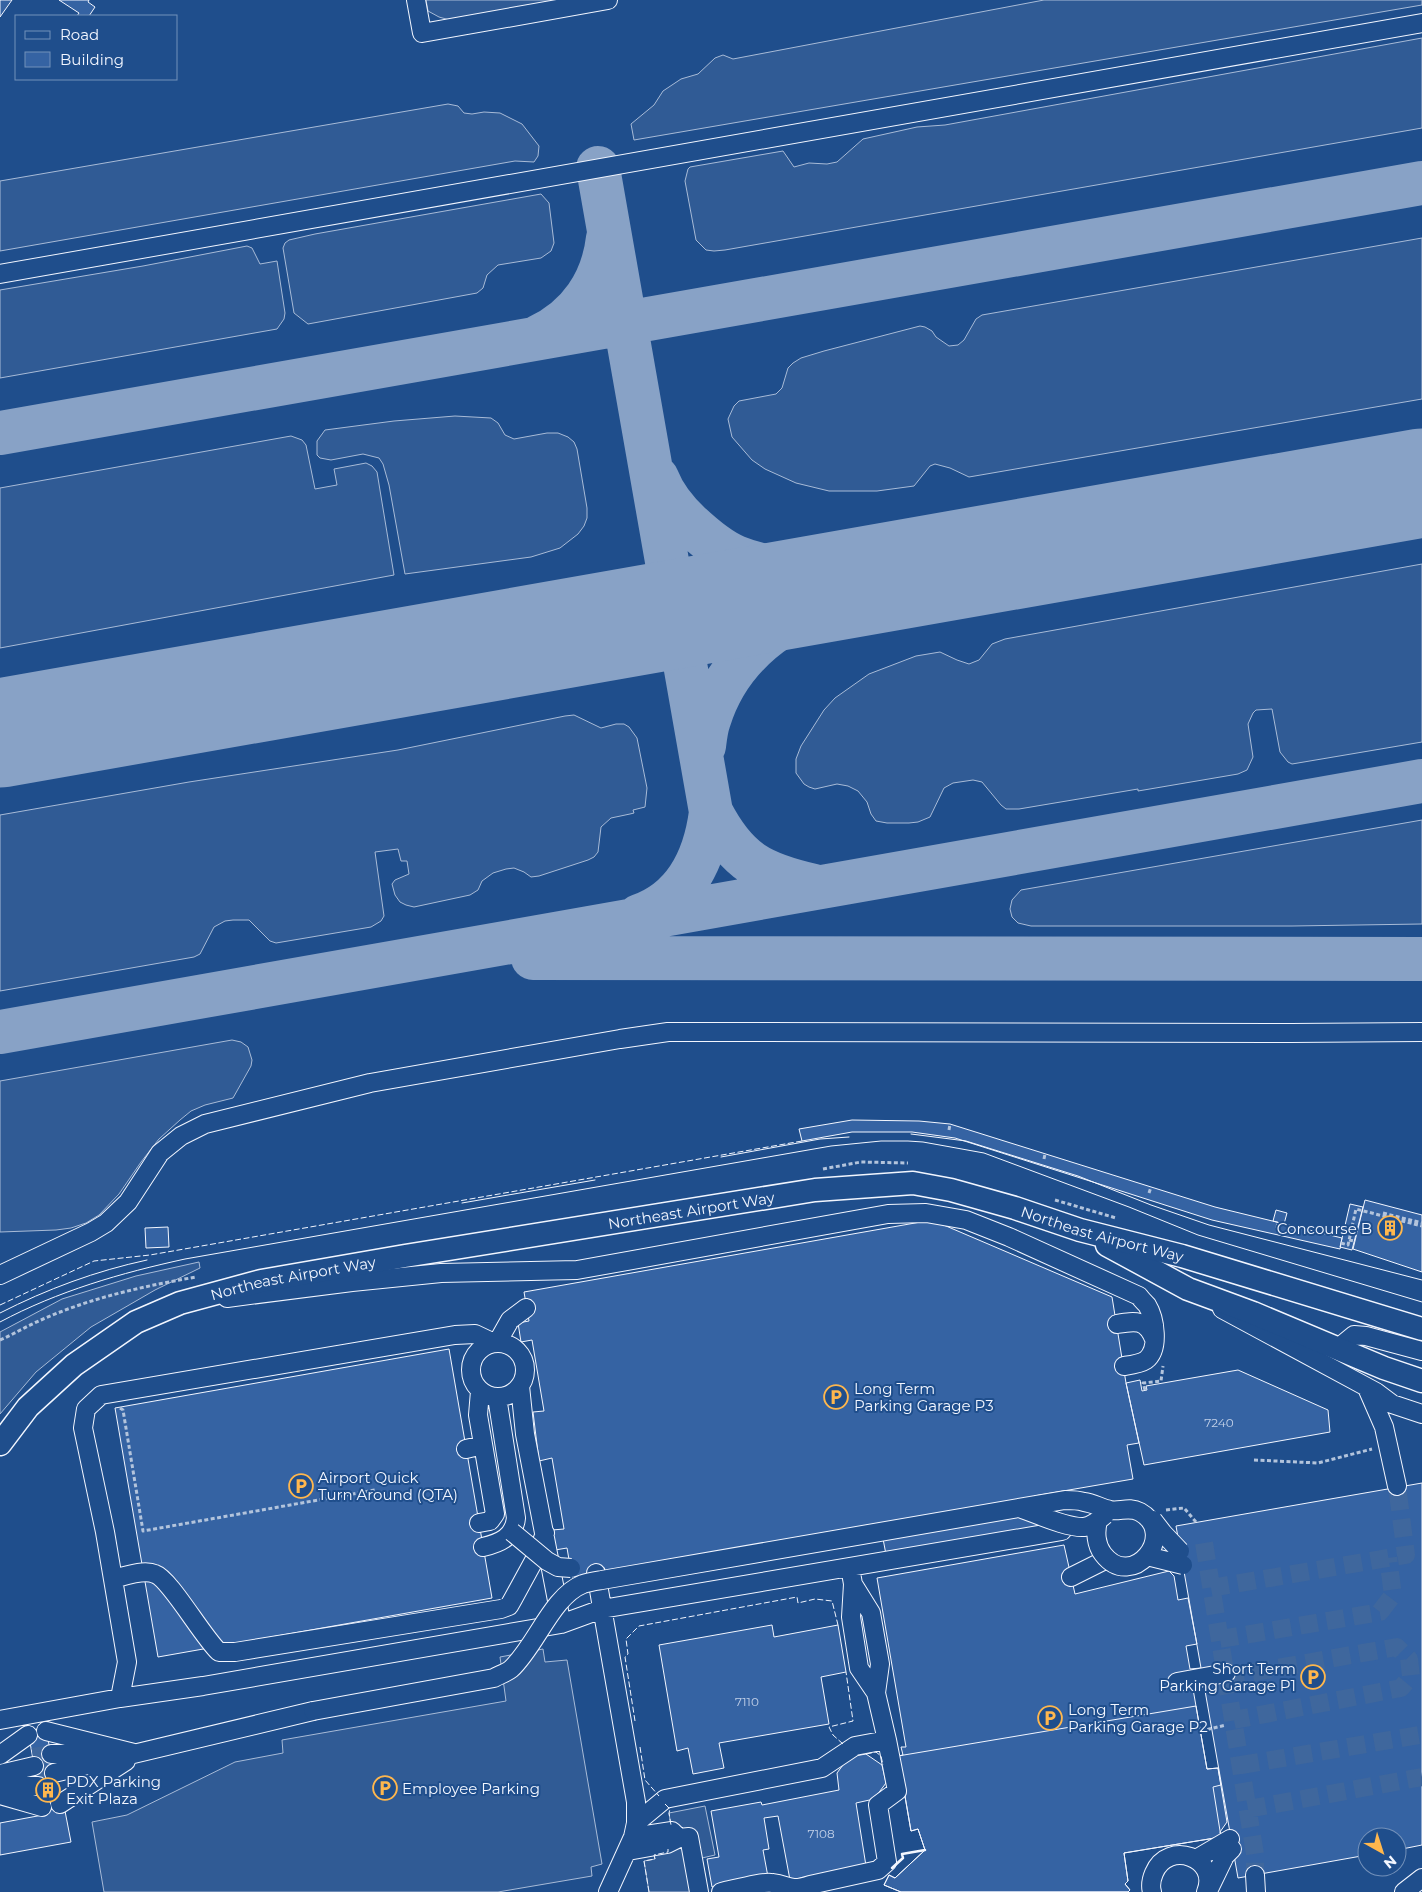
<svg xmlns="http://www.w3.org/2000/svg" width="1422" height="1892" viewBox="0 0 1422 1892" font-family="Montserrat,sans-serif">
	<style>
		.built { fill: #305b95; stroke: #a8bbd7 }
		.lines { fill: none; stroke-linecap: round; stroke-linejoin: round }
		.taxiway { stroke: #88a2c6; stroke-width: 44 }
		.runway { stroke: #88a2c6; stroke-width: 109 }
		.building { fill: #3563a3; stroke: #f2f6ff }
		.minor-tunnel { stroke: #3f679d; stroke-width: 18; stroke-dasharray: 18 9; stroke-linecap: butt }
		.minor-casing { stroke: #f2f6ff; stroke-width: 20 }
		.major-casing { stroke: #f2f6ff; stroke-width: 25 }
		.path { stroke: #b3c4dc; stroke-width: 3; stroke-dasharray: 4 2.5; stroke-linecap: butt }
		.minor { stroke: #1f4e8c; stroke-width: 18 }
		.major { stroke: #1f4e8c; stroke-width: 22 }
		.tram { stroke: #f2f6ff; stroke-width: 1 }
		.minor-bridge-casing { stroke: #f2f6ff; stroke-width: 20; stroke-linecap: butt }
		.minor-bridge { stroke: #1f4e8c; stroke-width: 18 }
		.fence { stroke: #f2f6ff; stroke-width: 1; stroke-dasharray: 6 2.5; stroke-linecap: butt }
		.wall { stroke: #f2f6ff; stroke-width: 2.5 }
		.labels { text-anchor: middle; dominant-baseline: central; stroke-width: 4; stroke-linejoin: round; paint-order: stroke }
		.number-label { font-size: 12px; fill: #c3d1e8 }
		.street-label { font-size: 15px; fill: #f2f6ff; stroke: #1f4e8c }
		.poi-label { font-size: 15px; fill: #f2f6ff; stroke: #1f4e8c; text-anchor: start }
	</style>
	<rect width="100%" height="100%" fill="#1f4e8c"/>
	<!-- built -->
	<path class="built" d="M426,0h165l-138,21 -14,-4 -11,-6z
		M1044,0h378v5l-788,135 -3,-16 23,-19 9,-14 18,-12 17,-5 17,-16 8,-3 10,4z
		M1422,38v90l-697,122 -11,1 -8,-1 -10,-10 -11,-59 3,-12 2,-2 93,-16 11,16 15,-4 18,1 10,-2 26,-23 54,-12 28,-2z
		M448,104l10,2 6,7 8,1 12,-2 16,1 22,11 17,22 -1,10 -4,6 -19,-1 -515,90v-70z
		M541,194l8,9 5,40 -3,8 -10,7 -43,7 -11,10 -4,13 -6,5 -169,31 -14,-11 -11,-65 2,-5 4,-3 26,-6z
		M1422,238v161l-453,78 -19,-9 -15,-4 -5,2 -16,20 -37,5h-48l-33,-8 -31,-14 -13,-9 -20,-23 -4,-18 6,-13 5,-5 37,-7 6,-6 6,-20 5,-5 8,-5 23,-7 96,-25 5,1 7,4 4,6 13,9 9,-1 6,-5 12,-21 6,-4z
		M247,246l5,2 8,16 17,-3 8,52 -1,6 -7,10 -277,49v-88l143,-24z
		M455,416l36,2 7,5 7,12 9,4 33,-6h11l10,4 6,5 3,7 10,59v10l-3,8 -6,8 -18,14 -29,9 -126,17 -16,-89 -6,-21 -4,-6 -16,-4 -32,6 -11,-2 -3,-3v-14l8,-11 69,-9z
		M291,436l11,4 4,5 9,44 22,-4 -3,-16 32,-6 6,3 5,6 17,103 -394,73v-160z
		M1422,564v178l-130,22 -4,-2 -8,-10 -8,-43 -16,1 -3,3 -5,11 5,33 -6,13 -9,4 -100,17v-2l-119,20h-13l-5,-4 -19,-23 -9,-2 -20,3 -9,5 -14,29 -12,5 -9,1h-22l-11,-2 -5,-7 -4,-12 -9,-11 -10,-5 -11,-2 -22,5 -6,-2 -5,-3 -8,-11v-14l5,-13 23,-36 11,-12 34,-24 47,-18 24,-4 17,8 12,4 10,-4 13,-16 13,-5z
		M574,715l27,13 15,-4h8l5,3 8,11 10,50 -2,19 -12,3 1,3 -4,1 -19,4 -10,9 -3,25 -4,5 -6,3 -49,16 -8,1 -7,-5 -10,-4 -8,1 -13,4 -11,8 -4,9 -8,5 -56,12 -8,-2 -6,-3 -5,-7 -3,-11 3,-4 14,-6 -2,-13h-6l-3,-12 -23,3 9,64 -3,5 -10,6 -95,16 -6,-2 -21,-21h-16l-8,1 -11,6 -14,27 -6,3 -194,34v-176l189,-33 209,-32 167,-34z
		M1422,820v104l-130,2h-261l-13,-3 -6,-6 -2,-8 2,-9 9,-10z
		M232,1040l9,2 7,5 4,13 -1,6 -18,32 -28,7 -14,6 -11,9 -21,19 -18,23 -22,32 -20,21 -13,8 -15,5 -15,2 -56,2v-151z
		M199,1262l1,6 -45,22 -64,37 -55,45 -36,42v-82l62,-33 74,-23z
		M543,1649l2,13 22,-2 35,204 -11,3 1,9 -94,16h-394l-12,-70 35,-7 108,-53 48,-9 -1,-13 224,-39 -6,-44z
		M705,1806l10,49 -13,3 6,34h-59l-5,-31 11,-2 -1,-4 18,-22 -3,-20z"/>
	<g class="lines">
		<!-- taxiway -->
		<path class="taxiway" d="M598,168l113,644c26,50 50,62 103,74
			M538,337c41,-19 65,-55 70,-99
			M0,433l1422,-250
			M657,478c7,18 19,33 33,46 14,13 29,26 46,33 50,20 110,17 163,18 -80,29 -162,55 -190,145 -3,8 -4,18 -5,26
			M639,916c47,-16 66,-58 72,-104
			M533,958l889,1
			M0,1032l1422,-251"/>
		<!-- runway -->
		<path class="runway" d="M0,733l1422,-250"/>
	</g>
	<!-- building -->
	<path class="building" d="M0,0h12l-12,17z
		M59,0h30l-1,2 7,5 -6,9h-12l2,-3z
		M852,1120l67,1 31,3 265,83 127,31 -2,11 -128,-29 -257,-82 -43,-6h-60l-50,9 -3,-12z
		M1365,1200l57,15v57l-69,-23z
		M1350,1204l13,3 -11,43 -12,-3z
		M1276,1210l11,3 -3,11 -11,-3z
		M932,1220l180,77 14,86 13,60 -12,2 6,34 -99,17 7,41 -153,28 -8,-42 -308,54 -5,-29 -12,2 -3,-20 12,-1 -12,-71 -13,3 -6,-49 11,-1 -12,-71 -11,2 -3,-19 11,-2 -5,-29z
		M168,1227l1,20 -23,1 -1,-20z
		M449,1349l43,249 -334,59 -43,-249z
		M1238,1370l90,40 2,22 -186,33 -18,-82 14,-3 2,11 5,-1 -1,-4z
		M1422,1483v362l-25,5v-13h-30v18l-129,23 -62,-352z
		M1064,1545l11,49 94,-23 5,5 4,24 10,-2 9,46 -11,2 4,23 11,-1 4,18 -12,3 14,80 11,-1 3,17 -8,2 8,50 -97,16 4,28 -3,3 5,6 -2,2h-227l-17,-7 5,-10 6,3 30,-28 -7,-21 -7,2 -13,-75 5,-1 -2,-8h5l-29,-169z
		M772,1625l2,12 64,-12 8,47 -25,5 8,47 -110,19 5,25 -31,6 -5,-26 -11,3 -18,-106z
		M1196,1706l11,63 11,-1 9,54 -7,10 1,5 -97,16 4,28 -3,3 5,6 -2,2h-227l-17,-7 5,-10 6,3 30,-28 -7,-21 -7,2 -13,-75z
		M46,1728l14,78 -5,2 1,5 9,-2 6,31 -71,13v-32l48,-9 -1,-4 -5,1 -14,-80z
		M866,1754l16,11 4,18 -12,16 -18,4 10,63 -76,14 -12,-64 -14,2 5,31 -6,1 5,27 -56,10 -5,-28 12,-2 -8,-46 50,-9 1,3 77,-15 -2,-17 12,-16z"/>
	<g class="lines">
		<!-- minor-tunnel -->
		<path class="minor-tunnel" d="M1204,1543l51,311v21
			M1211,1588l195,-33 -9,-69
			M1220,1639l160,-27 13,-17 -5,-37
			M1226,1677l171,-30 12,12 2,17 -10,12 -167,32
			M33,1757l18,-3
			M1241,1765l179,-30 2,1
			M36,1776l18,-3
			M40,1797l18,-3
			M1248,1809l174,-32"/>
		<!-- minor casing -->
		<g class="minor-casing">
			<path id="minor" d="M416,0l6,33 186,-33
				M0,274l1422,-251
				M0,1275l91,-43 15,-9 22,-21 32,-49 21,-17 24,-12 165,-41 250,-44 48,-7h29l594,1 131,-1
				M227,1298l125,-16 89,-9 136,-3 311,-56 38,-1 40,7 43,17 130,59c2,3 5,6 8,9 8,13 13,44 -1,55 -6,4 -15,5 -22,6
				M1222,1309l154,83 16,12 30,10
				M1117,1324c18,-3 29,-5 37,15
				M497,1343l13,-23 16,-12
				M471 1370a27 27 0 1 1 54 0a27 27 0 1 1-54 0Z
				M1337,1349l17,-14 12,1 56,15
				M520,1386l5,48 35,182
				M1367,1388l17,39 13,59
				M466,1449l17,-4
				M479,1523l11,-2 5,-7 -17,-99 2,-24
				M483,1547c17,-4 31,-10 33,-29l-19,-121
				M850,1567l3,17 -2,33 8,51 17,25 11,47
				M596,1573l40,229v21l-3,14 -25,55
				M1071,1577l36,-18
				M113,1579c12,-3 31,-10 42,-5 15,5 47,62 64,78h16l266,-43 8,-3 4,-7 24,-44 8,-22
				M853,1584l18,29 9,51 -4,29
				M1177,1682l49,-9
				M120,1698l7,-36 -22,-130 -22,-104 3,-19 15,-14 354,-60 20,-1 19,9
				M0,1720l120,-22 83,-12 358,-62 41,-15 460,-78
				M46,1731l88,22
				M51,1754h55
				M0,1755l28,-20
				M54,1773l259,-62
				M0,1774l34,-8
				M0,1785l38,1
				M0,1795l42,12
				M60,1804l66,-43
				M636,1823l29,-24 157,-31 33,-22 32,-6 10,51 -19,14 9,57 -9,8 -68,15c-22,7 -20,0 -38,-2 -9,-2 -40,7 -51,9
				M679,1838l10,-1 10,55
				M628,1851l39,-7 12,-6 -7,-7 -39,6
				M1196,1859l34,-20
				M1255,1875l1,17
				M1209,1889l16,-33 7,-7
				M1152,1892c-2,-7 -1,-12 2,-19 14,-34 66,-15 52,19
				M1404,1892l18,-14"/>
		</g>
		<!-- major casing -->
		<g class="major-casing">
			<g id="major">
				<path d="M1107,1245l81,44 65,24 131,55 38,13"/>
				<path id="s1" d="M0,1444l28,-37 46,-42 62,-43 44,-19 81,-22 144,-25 410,-66 98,-7 38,7 64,18 65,22 102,26 240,73"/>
			</g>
		</g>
		<!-- path -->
		<path class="path" d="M949,1130l1,-6
			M1044,1159l1,-5
			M823,1169l38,-7 47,1
			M1149,1193l2,-6
			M1055,1200l61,18
			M1383,1213l39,10
			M1277,1228l1,-6
			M1349,1240l5,1
			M1341,1243l7,2 8,-36 66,17
			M0,1340c14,-6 27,-14 41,-20 49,-22 103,-34 155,-43
			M1145,1390l-2,-7 18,-2 2,-15
			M120,1408l3,2 20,121 232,-41
			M1254,1460l64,3 54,-14
			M1166,1510l18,-2 12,14
			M1201,1731l25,-6"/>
		<!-- minor -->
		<use href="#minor" class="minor"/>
		<!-- major -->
		<use href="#major" class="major"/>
		<!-- tram -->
		<path class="tram" d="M911,1134l55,7 112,35 73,29 58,20 213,55
			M721,1157l99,-18 29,-2
			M462,1203l133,-23
			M0,1313c47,-24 96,-42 147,-53
			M0,1322c58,-31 121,-49 185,-63l646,-113 50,-5h27l15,1 61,11 145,54 69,28 224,67"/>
		<!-- minor-bridge casing -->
		<g class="minor-bridge-casing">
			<path id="minor-bridge" d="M1022,1509c17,6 45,19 62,18 8,-1 15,-7 21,-12
				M1153,1520l10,13 17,18
				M512,1532l35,29 11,6 13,1
				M1147,1556l36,9
				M313,1711l181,-33c5,-3 12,-5 17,-9 25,-23 41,-73 72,-85 6,-2 13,-3 19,-4l463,-80c7,0 13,0 19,2 9,1 17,6 26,8 10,2 19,-4 30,2 39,22 -8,80 -37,42 -7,-9 -8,-22 -5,-33"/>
		</g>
		<!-- minor-bridge -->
		<use href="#minor-bridge" class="minor-bridge"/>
		<!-- fence -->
		<path class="fence" d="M0,1305l94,-44 56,-6 652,-114
			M635,1721l-10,-64 3,-3 -2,-15 13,-13 158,-29 1,6 17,-4 17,2 6,24
			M843,1744l-10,-9 -4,-8 24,-6 -7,-49
			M640,1747l5,33 14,16
			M866,1754l10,-2 5,4 2,9
			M665,1804l5,5 -1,4 2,12
			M649,1892l-5,-31 11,-2 -1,-4 14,-3v-3"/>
		<!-- wall -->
		<path class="wall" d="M892,1868l11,-10 -1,-4 23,-4"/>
	</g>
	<!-- icons -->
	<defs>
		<g id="building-ring" transform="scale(1.25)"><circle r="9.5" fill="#1f4e8c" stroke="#ffb74d" stroke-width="1.5"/><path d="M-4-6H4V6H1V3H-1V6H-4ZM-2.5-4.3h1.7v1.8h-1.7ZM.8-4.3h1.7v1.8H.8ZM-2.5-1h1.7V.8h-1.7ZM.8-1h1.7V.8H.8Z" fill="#ffb74d"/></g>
		<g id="parking-ring" transform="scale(1.25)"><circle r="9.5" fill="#1f4e8c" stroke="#ffb74d" stroke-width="1.5"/><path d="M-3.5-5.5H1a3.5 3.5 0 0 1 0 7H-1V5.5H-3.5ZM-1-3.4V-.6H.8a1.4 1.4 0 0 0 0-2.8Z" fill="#ffb74d"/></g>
	</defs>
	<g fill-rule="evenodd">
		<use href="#building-ring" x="1390" y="1228"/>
		<use href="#parking-ring" x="836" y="1397"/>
		<use href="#parking-ring" x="301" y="1486"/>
		<use href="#parking-ring" x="1313" y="1677"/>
		<use href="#parking-ring" x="1050" y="1718"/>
		<use href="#parking-ring" x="385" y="1788"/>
		<use href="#building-ring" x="48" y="1790"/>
	</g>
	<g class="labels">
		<!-- number labels -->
		<g class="number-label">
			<text x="1219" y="1422">7240</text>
			<text x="747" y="1701">7110</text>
			<text x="821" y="1833">7108</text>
		</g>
		<!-- street labels -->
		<g class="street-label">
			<text stroke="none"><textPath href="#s1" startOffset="752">Northeast Airport Way</textPath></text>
			<text stroke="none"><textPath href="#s1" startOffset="1172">Northeast Airport Way</textPath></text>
			<text stroke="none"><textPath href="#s1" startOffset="348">Northeast Airport Way</textPath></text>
		</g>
		<!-- poi labels -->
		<g class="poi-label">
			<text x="1372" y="1228" text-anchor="end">Concourse B</text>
			<text x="854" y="1388">Long Term<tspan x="854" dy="17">Parking Garage P3</tspan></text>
			<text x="318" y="1477">Airport Quick<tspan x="318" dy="17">Turn Around (QTA)</tspan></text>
			<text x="1296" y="1668" text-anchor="end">Short Term<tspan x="1296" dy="17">Parking Garage P1</tspan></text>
			<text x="1068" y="1709">Long Term<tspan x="1068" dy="17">Parking Garage P2</tspan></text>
			<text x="66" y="1781">PDX Parking<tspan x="66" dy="17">Exit Plaza</tspan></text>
			<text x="402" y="1788">Employee Parking</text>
		</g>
	</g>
	<!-- legend -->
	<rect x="15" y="15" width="162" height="65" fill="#1f4e8c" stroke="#7391ba"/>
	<rect x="25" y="31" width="25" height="8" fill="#1f4e8c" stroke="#7391ba"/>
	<text x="60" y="40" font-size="15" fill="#f2f6ff">Road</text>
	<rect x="25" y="52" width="25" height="15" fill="#3563a3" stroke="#7391ba"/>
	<text x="60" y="65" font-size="15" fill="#f2f6ff">Building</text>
	<!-- north arrow -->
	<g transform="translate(1382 1852) rotate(141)"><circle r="24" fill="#1f4e8c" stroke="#7391ba"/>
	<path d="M0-4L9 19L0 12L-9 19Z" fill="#ffb74d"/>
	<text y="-8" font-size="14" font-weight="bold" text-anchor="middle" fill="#f2f6ff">N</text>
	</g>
</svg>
